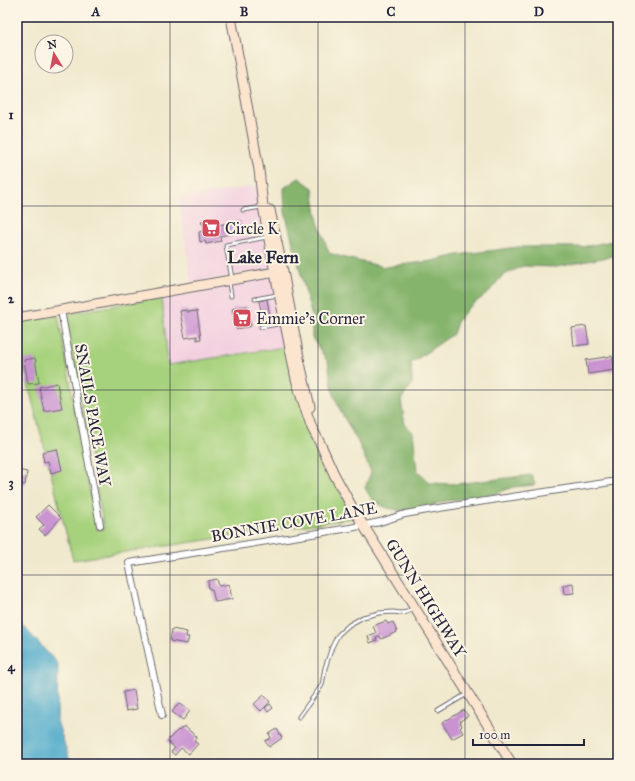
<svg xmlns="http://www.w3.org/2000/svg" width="635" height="781" viewBox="0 0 635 781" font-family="'IM FELL Great Primer',serif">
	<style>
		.built { fill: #f3cfe0 }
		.green { fill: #a7d27d; stroke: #647a5c }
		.forest { fill: #85b46c; stroke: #546b54 }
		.water { fill: #4ca9ca; stroke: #376682 }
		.building { fill: #c992d1 }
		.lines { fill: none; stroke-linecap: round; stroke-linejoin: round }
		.service-casing { stroke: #6a686e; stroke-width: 5 }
		.minor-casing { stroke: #6a686e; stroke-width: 8 }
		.secondary-casing { stroke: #6a686e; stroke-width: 11 }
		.service { stroke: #fff; stroke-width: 3 }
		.minor { stroke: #fff; stroke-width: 6 }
		.secondary { stroke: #fce5cf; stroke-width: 9 }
		.grid { fill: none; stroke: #22223b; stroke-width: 1; stroke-opacity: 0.55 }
		.labels { text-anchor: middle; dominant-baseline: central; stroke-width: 4; stroke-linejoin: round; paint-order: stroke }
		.poi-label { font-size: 16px; fill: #22223b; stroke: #fcf5e5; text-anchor: start }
		.street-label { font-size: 16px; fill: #22223b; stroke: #fcf5e5 }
		.neighbourhood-label { font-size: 17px; font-weight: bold; fill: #22223b; stroke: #fcf5e5 }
		.neatline { fill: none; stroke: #22223b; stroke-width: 1.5 }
		.grid-label { font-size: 13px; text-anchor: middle; font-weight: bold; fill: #22223b }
	</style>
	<rect width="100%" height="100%" fill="#fcf5e5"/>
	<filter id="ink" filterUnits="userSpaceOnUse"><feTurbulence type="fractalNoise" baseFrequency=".025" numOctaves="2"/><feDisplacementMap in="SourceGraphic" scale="8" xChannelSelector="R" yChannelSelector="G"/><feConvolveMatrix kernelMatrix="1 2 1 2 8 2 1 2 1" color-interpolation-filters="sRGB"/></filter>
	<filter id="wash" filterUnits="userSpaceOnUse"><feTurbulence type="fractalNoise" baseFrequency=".012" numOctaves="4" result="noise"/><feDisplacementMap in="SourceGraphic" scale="16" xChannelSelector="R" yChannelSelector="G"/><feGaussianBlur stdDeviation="0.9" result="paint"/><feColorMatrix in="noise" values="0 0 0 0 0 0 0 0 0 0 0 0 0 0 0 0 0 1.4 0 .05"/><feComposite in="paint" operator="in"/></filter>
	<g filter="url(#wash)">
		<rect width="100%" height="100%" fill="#f0e9cd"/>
		<!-- built -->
		<path class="built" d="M257,186l14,83 -89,16 9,-3 -12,-84z
			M272,277l13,70 -117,18 -6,-68z"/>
		<!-- green -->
		<path class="green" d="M162,297l6,68 117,-18 33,103 36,68 -281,42 -56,-219v-19l41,-7 39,215 7,-1 -39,-215z"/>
		<!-- forest -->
		<path class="forest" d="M299,178l14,10 5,34 11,31 16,5 40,9 47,-6 26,-6 60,-8h64l36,-7v15l-61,12 -34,-1 -21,10 -14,17 -20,15 -11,14 -4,12 -42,29 1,21 -11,16 4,25 8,7 4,38 12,13 27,1 76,-9 3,10 -22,2 -18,7 -49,7 -17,5 -15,7 -27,-5 -14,-7 -8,-13 6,-16 -13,-30 -17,-30 -8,-20 -5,-30 -16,-24v-21l-27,-105 -1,-24z"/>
		<!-- water -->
		<path class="water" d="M17,618l6,8 35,38 -1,57 14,43h-54z"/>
		<g id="blocks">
			<!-- building -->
			<path class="building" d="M217,219l1,6 22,-4 2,11 -22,4 1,5 -15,3 -1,-3 -5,1 -1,-10 5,-1 -1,-8 -1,1 -1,-3z
				M267,299l4,23 -7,1 -5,-22z
				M247,306l4,20 -15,3 -4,-20z
				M187,310v2l10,-1 4,28 -4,1v-4l-12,2 -5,-27z
				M586,326l3,18 -15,2 -2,-18z
				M612,356l2,14 -26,4 -2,-14z
				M35,358l4,25 -11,1 -4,-24z
				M57,383l5,25 -18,3 -5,-24z
				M57,449l5,21 -11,3 -3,-12 -4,1 -2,-10z
				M17,470l10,2 -2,13 -8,-1z
				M48,505l13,13 -16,17 -6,-6 5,-4 -8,-8z
				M217,579l2,7 10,-2 3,15 -17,3 -3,-13h-3l-1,-8z
				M573,583l1,10 -10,1 -1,-9z
				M386,621l2,3 5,-2 4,10 -16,7 -1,-3 -4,1 1,3 -7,3 -2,-7 8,-3 -3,-7z
				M172,629l15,3 -1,5h3l-2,7 -17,-3z
				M134,690l3,19 -11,2 -3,-19z
				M264,695l6,7 -9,9 -7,-7z
				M179,703l11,8 -7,9 -11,-8z
				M270,704l3,4 -5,4 -3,-4z
				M464,710l4,6 -8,5 2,5 -2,2 3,5 -11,6 -10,-16z
				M184,726l13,11 -3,4 4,3 -9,10 -8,-6 -6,7 -4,-3 4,-4 -8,-7 11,-11 1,1z
				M277,729l5,9 -13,9 -4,-6 6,-3 -2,-4z"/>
		</g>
	</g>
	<g filter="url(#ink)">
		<use href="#blocks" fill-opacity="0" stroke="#6a686e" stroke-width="1"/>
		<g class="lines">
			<!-- service casing -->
			<g class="service-casing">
				<path id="service" d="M243,210l19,-3
					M232,279l-6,-34 41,-8
					M229,283l2,13
					M255,299l22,-4
					M261,327l22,-4
					M438,711l29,-17
					M299,717l23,-32 3,-17 7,-21 6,-12 11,-10 14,-8 16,-4 14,-1 8,1 6,-1 6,-4
					M501,764l7,-3"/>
			</g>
			<!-- minor casing -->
			<g class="minor-casing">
				<path id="minor" d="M61,310l39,215
					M162,715l-33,-152 221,-35 30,-6 25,-8 34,-6 179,-27"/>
			</g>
			<!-- secondary casing -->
			<g class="secondary-casing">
				<path id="secondary" d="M231,17l28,153 4,36 12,67 21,106 5,17 11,32 9,17 13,29 18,33 160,257
					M270,210l13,61 17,92 10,44
					M17,318l264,-47"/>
			</g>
			<!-- service -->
			<use href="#service" class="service"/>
			<!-- minor -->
			<use href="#minor" class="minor"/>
			<!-- secondary -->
			<use href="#secondary" class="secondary"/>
		</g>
	</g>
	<!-- grid -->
	<path class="grid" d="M170,17v747M318,17v747M465,17v747M17,206h601M17,390h601M17,575h601"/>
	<!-- icons -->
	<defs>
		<g id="supermarket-square" transform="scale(1)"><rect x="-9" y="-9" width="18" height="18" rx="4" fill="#d1495b" stroke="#fcf5e5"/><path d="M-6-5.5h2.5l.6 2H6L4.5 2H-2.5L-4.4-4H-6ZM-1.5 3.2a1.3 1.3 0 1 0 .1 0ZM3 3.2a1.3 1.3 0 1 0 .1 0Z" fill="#fff"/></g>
	</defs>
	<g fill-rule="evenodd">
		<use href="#supermarket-square" x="211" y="228"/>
		<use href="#supermarket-square" x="242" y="318"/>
	</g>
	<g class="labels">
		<!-- poi labels -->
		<g class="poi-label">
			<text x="225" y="228">Circle K</text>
			<text x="256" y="318">Emmie's Corner</text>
		</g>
		<!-- street labels -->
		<g class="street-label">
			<text transform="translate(93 415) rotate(80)">SNAILS PACE WAY</text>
			<text transform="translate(294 522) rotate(-10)">BONNIE COVE LANE</text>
			<text transform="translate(426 598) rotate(58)">GUNN HIGHWAY</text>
		</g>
		<!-- neighbourhood labels -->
		<g class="neighbourhood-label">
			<text x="263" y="257">Lake Fern</text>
		</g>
	</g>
	<!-- margin -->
	<rect width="635" height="781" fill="none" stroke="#fcf5e5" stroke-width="44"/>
	<!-- north arrow -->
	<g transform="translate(54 54) rotate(350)"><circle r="19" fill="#fcf5e5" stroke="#a5a1a1"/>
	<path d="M0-3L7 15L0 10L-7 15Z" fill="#d1495b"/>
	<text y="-6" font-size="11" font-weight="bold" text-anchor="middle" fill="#22223b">N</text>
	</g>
	<!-- scale -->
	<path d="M473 739v6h111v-6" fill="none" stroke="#22223b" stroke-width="2"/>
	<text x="479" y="739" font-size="12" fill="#22223b" stroke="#fcf5e5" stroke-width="3" paint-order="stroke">100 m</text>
	<rect x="22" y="22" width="591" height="737" class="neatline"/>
	<g class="grid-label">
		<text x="96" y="16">A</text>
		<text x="244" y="16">B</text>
		<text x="391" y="16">C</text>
		<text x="539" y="16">D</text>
		<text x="11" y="119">1</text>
		<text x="11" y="303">2</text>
		<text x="11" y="487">3</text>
		<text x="11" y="671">4</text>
	</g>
</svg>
